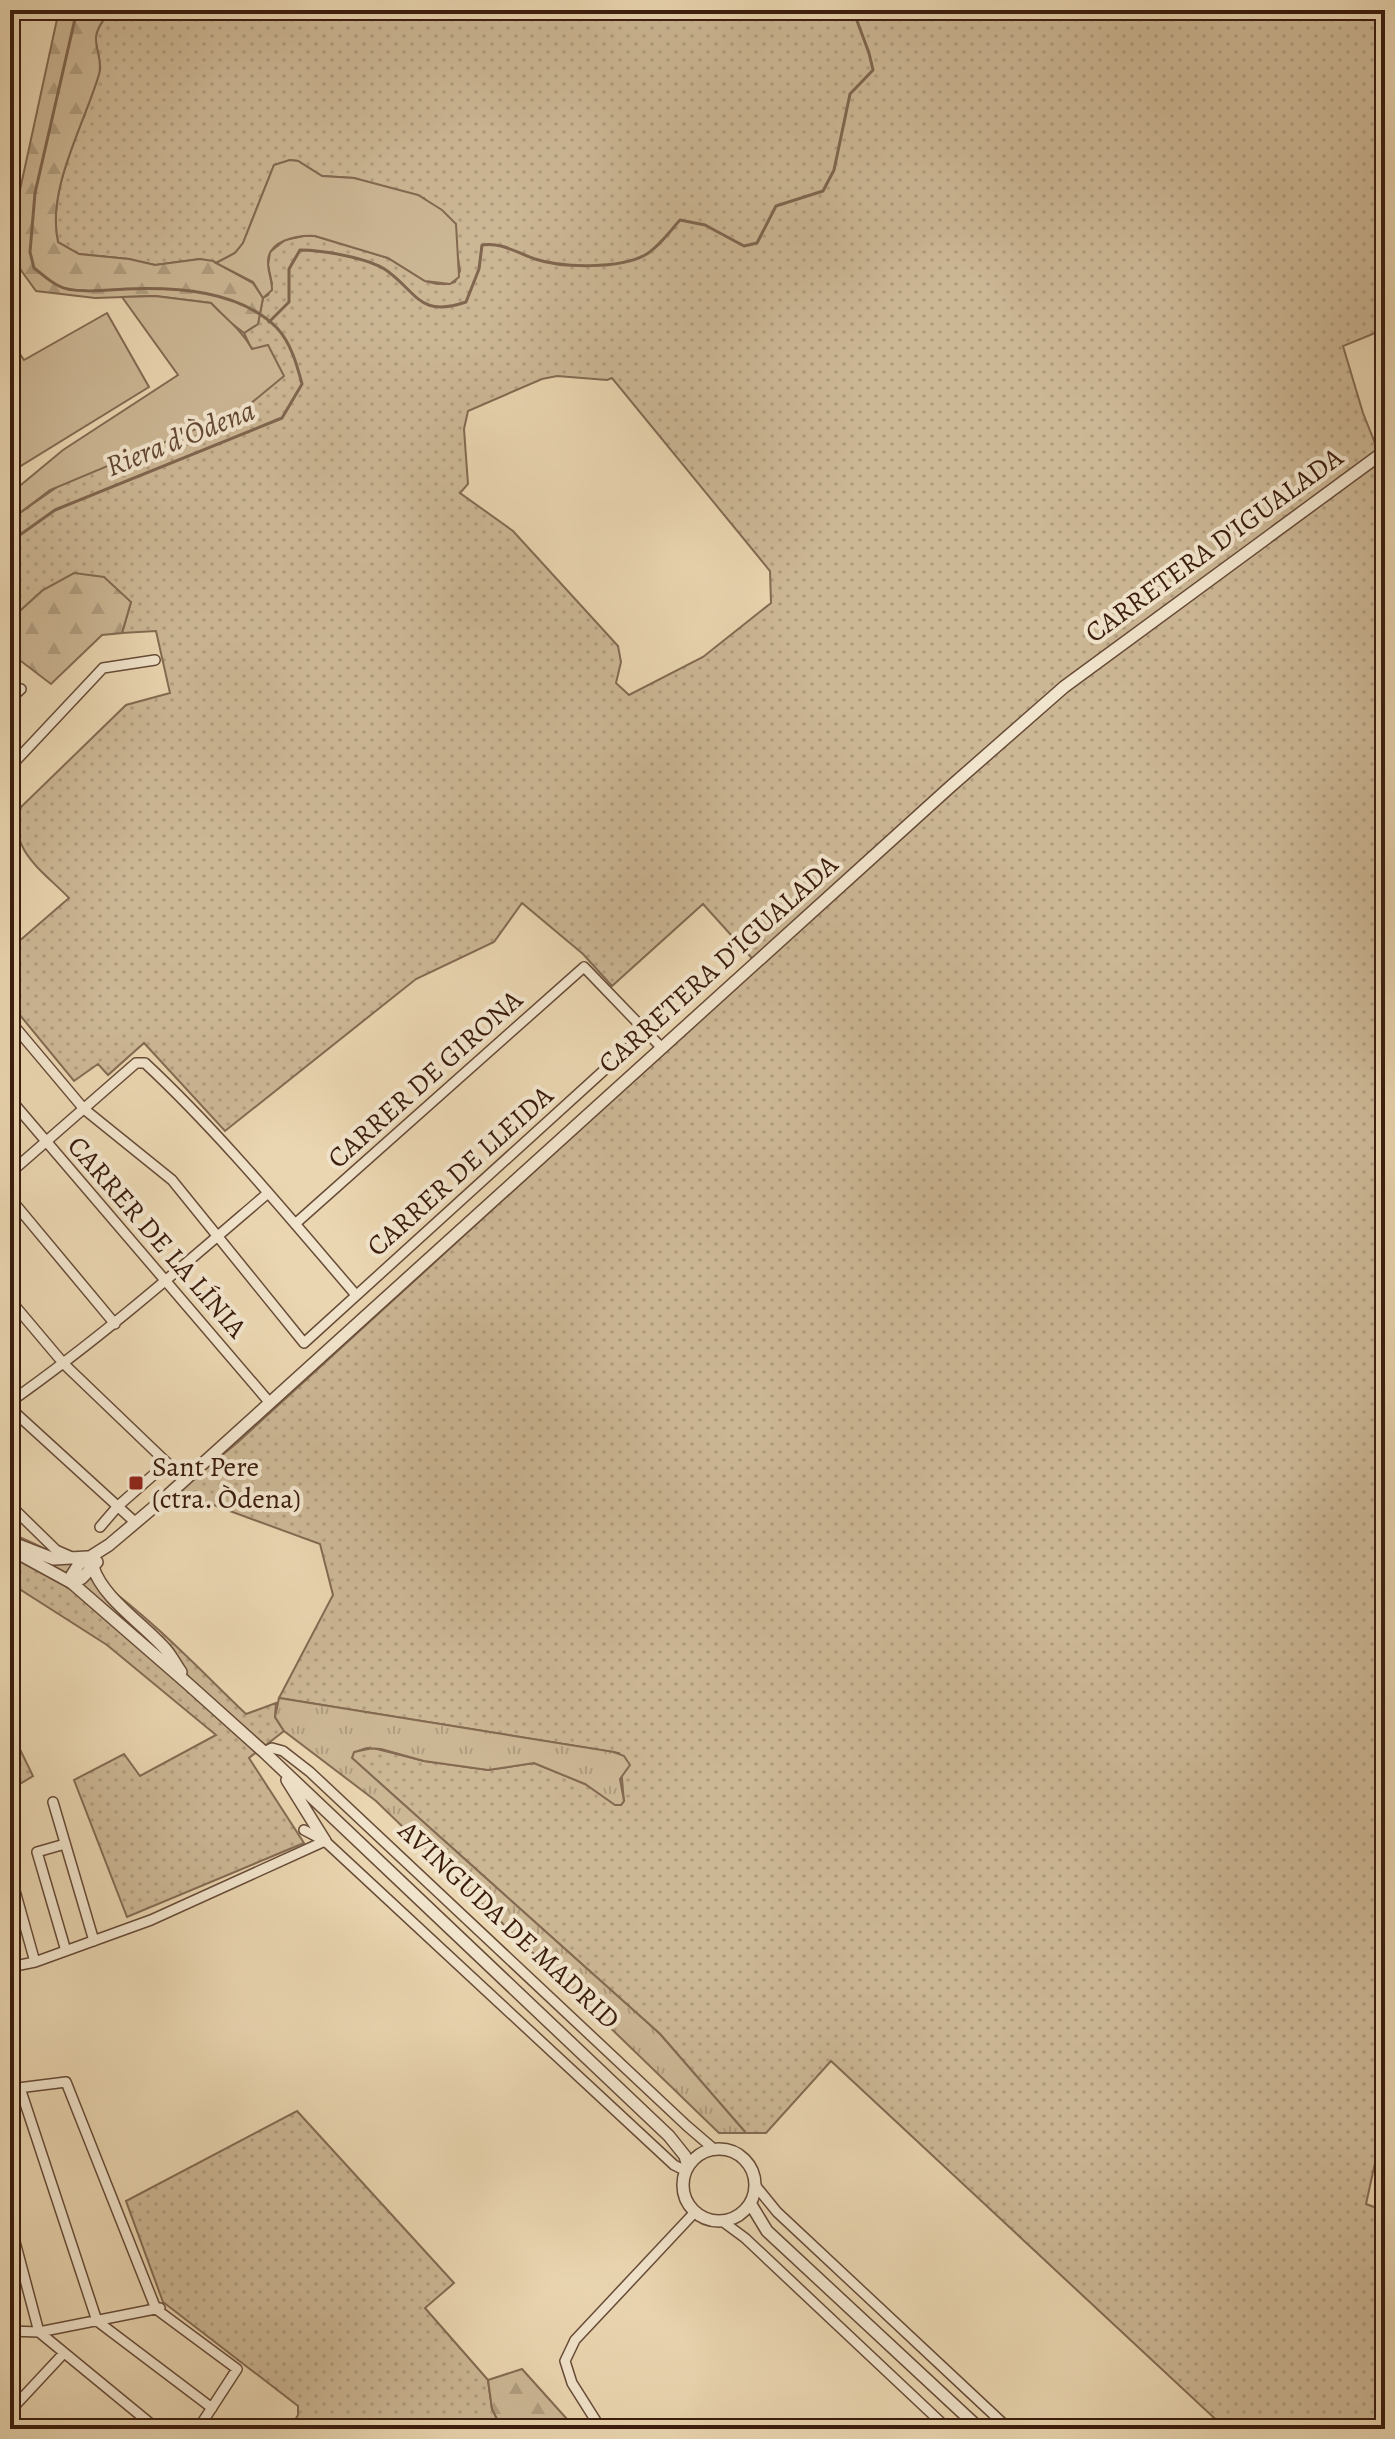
<svg xmlns="http://www.w3.org/2000/svg" width="1395" height="2439" viewBox="0 0 1395 2439" font-family="Alegreya,serif">
	<style>
		.grass { fill: url(#grass-dots); stroke: #846a52; stroke-width: 2; fill-rule: evenodd }
		.forest { fill: url(#forest-firs); stroke: #846a52; stroke-width: 2 }
		.park { fill: url(#park-tufts); stroke: #846a52; stroke-width: 2 }
		.garden { fill: #ccb795; stroke: #846a52; stroke-width: 2 }
		.lines { fill: none; stroke-linecap: round; stroke-linejoin: round }
		.stream { stroke: #80664f; stroke-width: 3 }
		.minor-casing { stroke: #674b37; stroke-width: 12 }
		.tertiary-casing { stroke: #674b37; stroke-width: 14 }
		.minor { stroke: #f1e4cc; stroke-width: 9 }
		.tertiary { stroke: #f1e4cc; stroke-width: 11 }
		.poi-dot { fill: #8f2418; stroke: #f1e4cc; stroke-width: 3 }
		.labels { text-anchor: middle; dominant-baseline: central; stroke-width: 8; stroke-linejoin: round; paint-order: stroke }
		.street-label { font-size: 28px; fill: #3b1d0e; stroke: #f1e4cc }
		.poi-label { font-size: 28px; fill: #3b1d0e; stroke: #f1e4cc; text-anchor: start }
		.water-label { font-size: 30px; font-style: italic; fill: #634834; stroke: #f1e4cc }
	</style>
	<defs>
		<pattern id="grass-dots" width="8" height="8" patternUnits="userSpaceOnUse" patternTransform="scale(2)"><rect width="8" height="8" fill="#ccb795"/><path d="M2 2h.1M6 6h.1" fill="none" stroke="#b09d7f" stroke-width="1.8" stroke-linecap="round"/></pattern>
		<pattern id="forest-firs" width="22" height="20" patternUnits="userSpaceOnUse" patternTransform="scale(2)"><rect width="22" height="20" fill="#ccb795"/><path d="M5 1l3.5 6h-7zM16 11l3.5 6h-7z" fill="#b09d7f"/></pattern>
		<pattern id="park-tufts" width="24" height="20" patternUnits="userSpaceOnUse" patternTransform="scale(2)"><rect width="24" height="20" fill="#ccb795"/><path d="M3 7l-1-3M5 7V3M7 7l1-3M15 17l-1-3M17 17v-4M19 17l1-3" fill="none" stroke="#b09d7f"/></pattern>
	</defs>
	<rect width="100%" height="100%" fill="#ead6b1"/>
	<filter id="stains"><feTurbulence type="fractalNoise" baseFrequency=".0025" numOctaves="4"/><feColorMatrix values="0 0 0 0 .2 0 0 0 0 .09 0 0 0 0 .02 0 0 0 .5 -.17"/></filter>
	<radialGradient id="worn" r=".72"><stop offset=".6" stop-color="#630" stop-opacity="0"/><stop offset="1" stop-color="#630" stop-opacity=".3"/></radialGradient>
	<!-- grass -->
	<path class="grass" d="M111,10h1274v319l-42,17 20,67 12,30 10,-5v1679l-19,87 19,7v218h-159l-395,-368 -65,72h-20l-86,-99 -308,-276 2,-6 19,-4 51,13 64,9 46,-7 51,21 36,21 3,-4c-2,-17 -2,-31 -5,-48l-340,-55 54,-103 -13,-51 -142,-52 60,-50 521,-476 -56,-62 -91,82 -29,-32 -61,-51 -28,39 -78,37 -191,152 -81,-88 -36,32 -10,-11 -24,17 -64,-78v-54l59,-51c-27,-28 -63,-49 -48,-91l105,-102 44,-12 -14,-62 -34,2 9,-31 -88,-12 -33,30v-104l7,-1 235,-165 -8,-17 14,-9 5,-26 5,-3 4,-11 -4,-19 2,-13 15,-12 19,-4h11l73,22 37,23 12,3h12l6,-2 5,-11 -5,-33 -31,-40 -70,-20 -32,-2 -24,-15 -8,-1 -16,5 -31,78 -8,10 -19,10 -16,-4 -45,6 -26,-6 -50,-5 -21,-12c-12,-53 27,-119 41,-168 4,-13 -4,-25 -3,-37 1,-10 9,-19 15,-27zM557,376l50,4 5,-2 158,193 1,32 -68,54 -74,38 -13,-12 5,-21 -3,-16 -105,-115 -53,-38 8,-9 -4,-55 4,-18 74,-32z
		M10,1533c30,13 61,27 88,47 54,39 100,88 148,134l30,-11 -1,14 9,14 -35,27 55,85 -177,74 -53,-137 50,-26 16,22 76,-41 -109,-90 -97,-62z
		M10,1737h4l19,39 -23,14z
		M297,2111l157,172 -29,25 63,72 4,29 10,20h-213l9,-14v-9l-135,-104 -37,-101z"/>
	<!-- forest -->
	<path class="forest" d="M59,10h52c-6,8 -14,17 -15,27 -1,12 7,24 3,37 -14,49 -53,115 -41,168l21,12 50,5 26,6 45,-6 13,2 40,22 10,15 -5,26 -14,9 -18,-14 -15,-16 -56,-7 -60,2 -59,-7 -26,-36v-19z
		M74,573l30,4 27,25 -9,31 -20,2 -51,49 -38,-29 -3,3v-38l33,-30z
		M522,2369l53,59 1,1h-74l-10,-20 -4,-29z"/>
	<!-- park -->
	<path class="park" d="M279,1698l335,54 10,4 6,9 -10,14 4,22 -3,4h-6l-30,-21 -51,-21 -46,7 -64,-9 -43,-12 -14,-1 -13,4 -2,6 308,276 86,99h-27l-343,-332 -92,-70 -9,-14z"/>
	<!-- garden -->
	<path class="garden" d="M290,160l8,1 24,15 32,2 64,17 24,15 14,14 3,53 -9,7 -25,-3 -37,-23 -73,-22c-17,-1 -48,4 -47,27 0,9 4,17 4,27l-9,8 -10,-16 -37,-19 19,-10 8,-10 31,-78z
		M155,296l56,7c15,16 31,27 41,46l16,-4 16,31 -40,33 -194,81 -33,25 -7,1v-22l53,-44 115,-75 -56,-78z
		M107,313l42,74 -130,80 -9,-5v-102l10,-6 4,6z"/>
	<g class="lines">
		<!-- stream -->
		<path class="stream" d="M269,322l20,-20v-33l11,-19c22,0 68,8 86,20 32,23 33,48 80,32l13,-33 3,-24c20,-3 35,8 53,14 27,9 85,10 110,-4 13,-7 25,-24 35,-35l25,5 39,21 13,-3 19,-37 47,-15 11,-21 16,-76 23,-24 -4,-17 -16,-43
			M10,542l45,-32 227,-92 20,-34c-5,-19 -11,-41 -25,-56 -38,-38 -101,-41 -151,-39 -17,1 -53,5 -67,-3 -9,-4 -17,-12 -25,-18l-4,-16 5,-59 42,-183"/>
		<!-- minor casing -->
		<g class="minor-casing">
			<path id="minor" d="M10,699l11,-10
				M10,767l93,-99 52,-8
				M10,1021l74,88 88,71 132,163 341,-310
				M10,1099l260,304
				M10,1173l126,-110h9c76,71 143,153 211,232
				M10,1198l105,126
				M295,1224l289,-257 78,81
				M10,1300l54,64 121,116
				M10,1402c91,-64 174,-137 258,-209
				M10,1408l126,115
				M10,1505l46,45 16,7
				M100,1527l18,-21 49,-43
				M264,1752l8,-4 11,3 27,21 377,354 28,24
				M53,1802l41,139
				M304,1830l21,11 349,324 12,6
				M65,1844l-28,8 29,99
				M10,1873l25,89
				M10,1967l25,-5 116,-42 174,-79
				M20,2088l77,233 115,87
				M10,2089l56,-7 90,227 81,60 -39,60
				M755,2185l22,27 232,217
				M722,2221l23,17 203,191
				M10,2223l29,109 118,97
				M10,2331l29,1 121,-24
				M10,2411l54,-58
				M601,2429l-29,-46 -7,-22 10,-21 120,-128"/>
		</g>
		<!-- tertiary casing -->
		<g class="tertiary-casing">
			<path id="tertiary" d="M10,1542l44,17 33,-2
				M10,1549l62,34 115,100 77,69 405,384 16,20 3,11
				M93,1567c10,32 52,58 74,84 5,6 9,14 14,21
				M72,1583v-8l7,-11 30,-19 58,-49 783,-709 114,-100 321,-236
				M72,1583l10,-5 15,-16
				M287,1780l38,61
				M683 2185a36 36 0 1 1 72 0a36 36 0 1 1-72 0Z
				M750,2203l17,28 213,198"/>
		</g>
		<!-- minor -->
		<use href="#minor" class="minor"/>
		<!-- tertiary -->
		<use href="#tertiary" class="tertiary"/>
	</g>
	<!-- markers -->
	<rect class="poi-dot" x="128" y="1475" width="16" height="16" rx="4"/>
	<g class="labels">
		<!-- street labels -->
		<g class="street-label">
			<text transform="translate(1214 545) rotate(-36)">CARRETERA D'IGUALADA</text>
			<text transform="translate(718 964) rotate(-42)">CARRETERA D'IGUALADA</text>
			<text transform="translate(425 1079) rotate(-42)">CARRER DE GIRONA</text>
			<text transform="translate(460 1171) rotate(-42)">CARRER DE LLEIDA</text>
			<text transform="translate(157 1237) rotate(49)">CARRER DE LA LÍNIA</text>
			<text transform="translate(509 1925) rotate(43)">AVINGUDA DE MADRID</text>
		</g>
		<!-- poi labels -->
		<g class="poi-label">
			<text x="152" y="1467">Sant Pere<tspan x="152" dy="32">(ctra. Òdena)</tspan></text>
		</g>
		<!-- water labels -->
		<g class="water-label">
			<text transform="translate(180 438) rotate(-22)">Riera d'Òdena</text>
		</g>
	</g>
	<!-- margin -->
	<rect width="1395" height="2439" fill="none" stroke="#ead6b1" stroke-width="40"/>
	<rect x="12" y="12" width="1371" height="2415" fill="none" stroke="#3b1d0e" stroke-width="4"/>
	<rect x="20" y="20" width="1355" height="2399" fill="none" stroke="#3b1d0e" stroke-width="2"/>
	<rect width="100%" height="100%" filter="url(#stains)"/>
	<rect width="100%" height="100%" fill="url(#worn)"/>
</svg>
